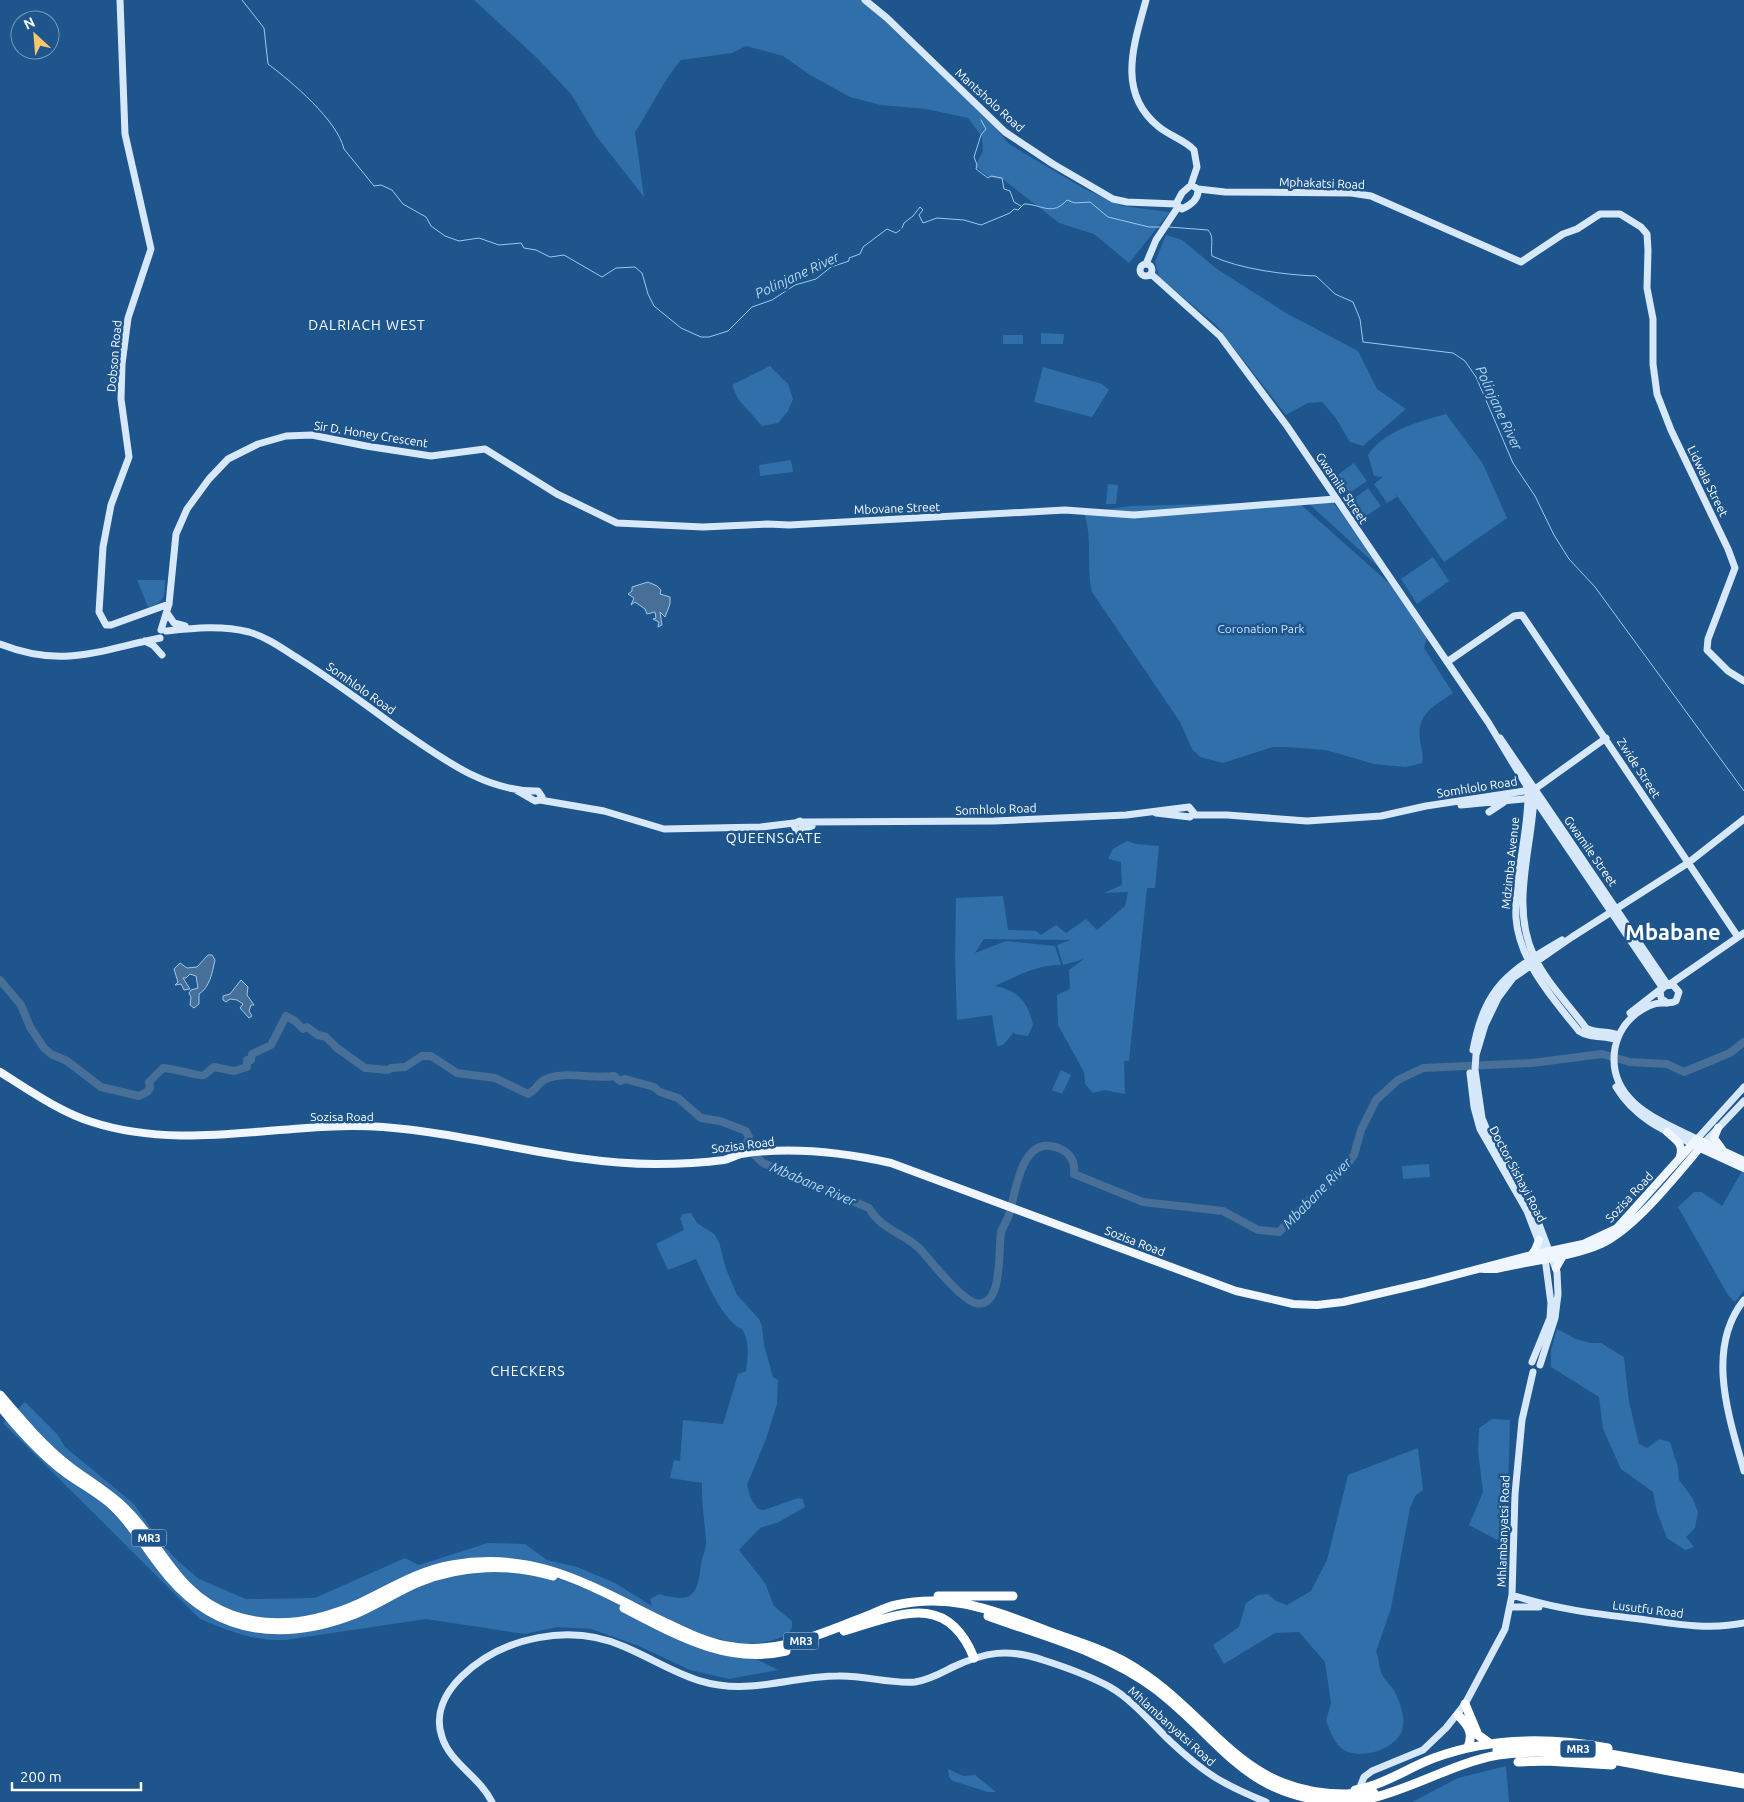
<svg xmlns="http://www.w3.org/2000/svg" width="1744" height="1802" viewBox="0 0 1744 1802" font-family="Ubuntu,sans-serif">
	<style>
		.green { fill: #316faa }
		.water { fill: #486f97; stroke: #9dc8ee }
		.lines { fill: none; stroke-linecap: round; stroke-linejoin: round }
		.stream { stroke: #9dc8ee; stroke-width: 1 }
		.river { stroke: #486f97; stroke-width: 8 }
		.secondary { stroke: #d6e8f9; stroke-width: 7 }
		.primary { stroke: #f0f6ff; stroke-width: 8 }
		.highway { stroke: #fff; stroke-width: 9 }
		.highway-bridge { stroke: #fff; stroke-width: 9 }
		.labels { text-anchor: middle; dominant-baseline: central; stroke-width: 5; stroke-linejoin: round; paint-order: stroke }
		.shield { fill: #1d558c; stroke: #bbccdc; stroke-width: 1 }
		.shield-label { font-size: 11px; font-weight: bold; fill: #fff }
		.street-label { font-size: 12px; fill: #fff; stroke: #1d558c }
		.park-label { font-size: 12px; fill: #cfe5f9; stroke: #1d558c }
		.water-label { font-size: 14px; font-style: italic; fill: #b6d6f4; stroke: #1d558c }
		.neighbourhood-label { font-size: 14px; letter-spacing: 1px; fill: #fff; stroke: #1d558c }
		.town-label { font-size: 22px; font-weight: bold; fill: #fff; stroke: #1d558c }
	</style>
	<rect width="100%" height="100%" fill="#1d558c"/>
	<!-- green -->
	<path class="green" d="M474,0h391l112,105 32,39 74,44 39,18 48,6 -41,51 -35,-29 -35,-11 -55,-43 -15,-3 -14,-11 8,-15 -1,-14 -14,-19 -42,-9 -45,-4 -31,-8 -40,-22 -27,-19 -37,-10 -14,7 -51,7c-19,22 -30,48 -46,72l9,65 -47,-60 -26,-43 -33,-35z
		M1166,235l16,5 35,29 69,44 72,38 19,38 29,20 -43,37 -13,-4 -15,-25 -13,-15 -14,1 -22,12 -70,-90 -57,-48 -4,-15z
		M1041,333l23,1 -1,10h-22z
		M1003,335h20v9h-20z
		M770,366l18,18 5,15 -5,12 -10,12 -16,3 -24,-27 -6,-14z
		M1043,367l59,17 7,6 -17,27 -58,-15z
		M1446,414l37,50 24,54 -63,44 -49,-69 2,4 -10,6 -13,-19 9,-7 -9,-1 -6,-21c17,-25 50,-33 78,-41z
		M791,460l2,12 -33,4 -1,-11z
		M1354,463l13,18 -19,13 -12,-18z
		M1108,484l10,1 -2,19h-10z
		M1368,488l13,18 -18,12 -12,-17z
		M1298,502l101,90 29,43 -4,13 29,45c-20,14 -36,20 -33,47 1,10 4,13 2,23l-16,4 -32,-3 -48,-14 -40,-3h-13l-50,16 -23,-6 -8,-8 -12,-27 -88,-130c-6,-26 1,-53 -8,-79l47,-7z
		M1333,502l51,70 -76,-69z
		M1433,557l16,24 -32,23 -16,-25z
		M137,580h28c0,16 0,23 -17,27z
		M1127,841l9,3 23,2 -4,42h-8l-18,173h-5l1,33 -21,-4 -11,3 -8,-9 -1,-12 -26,-47 -1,-30 13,-6 -1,-19 15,-11 -21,6 -6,-20 14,-5 -87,-1 -9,14 31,-12 49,5 6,19c-23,-1 -46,12 -66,21 22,4 33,15 38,39l-5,11 -13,-2 -1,-2 -11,13 -6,1 -5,-31 -35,5 -2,-63 1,-59 47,-2 5,34 28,1 5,4 15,-10 10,8 20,-14 11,11 28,-24 3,-14 -24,1 18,-8 -1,-23 -13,-3 5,-10z
		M1061,1070l10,5 -9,19 -10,-4z
		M1429,1164l1,13 -27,2 -1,-13z
		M1742,1171l2,1v118l-9,12 -7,-7 -50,-88 16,-15h8l20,14z
		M691,1213l6,10 17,11 5,8 7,27 11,26 22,24 3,7 2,19 7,25 2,7 5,3 -1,24 -11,35 -19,46 4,14 7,10 6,1 34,-12 5,1 2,8 -26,15 -19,6 -21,22 26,33 9,23 18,15v6l-3,6c-22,14 -51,12 -74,5l63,32 -49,9 -39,-9 -51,-24 -48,-17 -33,-2 -34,7 -98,-15 -141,21c-33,1 -55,-9 -85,-21l-197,-196 22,-21 33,33 7,12 69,57 28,40 17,18 20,17 47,20 69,-1 90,-40 14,7 69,-22 37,1 22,16 30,7 38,16 37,23 -2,-7 9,-5c33,9 38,3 42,-29 1,-8 5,-16 5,-23 -1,-21 -5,-38 -4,-59l-32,-5 4,-18 6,1 3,-41 40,4 15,-50 8,-3c2,-14 4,-29 -4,-42 -20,-8 -37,-51 -46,-70l-28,11 -12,-26 28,-14 -4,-12 3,-4z
		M1557,1329l19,10 15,4h10l23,14 5,45 10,42 8,4 12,-9 11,3 8,25 1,13 13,17 6,15 -3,16 -9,9 8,10 -9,3 -18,-12 -10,-26 -4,-20 -32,-23 -18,-40 -4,-32 -48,-30v-17z
		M1492,1419l18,1 -3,112 -10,8 -28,-15 14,-33 -5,-41 1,-23z
		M1418,1448l5,42 -8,6 -5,12 -19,100 -15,44c4,7 2,15 6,22 2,6 8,10 11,15 6,9 12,27 10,37 -2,22 -42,35 -59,24 -9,-5 -14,-19 -18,-29l5,-18 -6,-41 -26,-30 -24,1 -51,31 -11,-19 26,-18 7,-24 12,-8 10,-1 8,7 11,4 24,-14 16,-31 21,-85z
		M1506,1766l3,36h-97l46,-24z
		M948,1769l15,7 12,-1 21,17h-8l-35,-11 -4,-4z"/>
	<!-- water -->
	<path class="water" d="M648,582l9,4 4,4 -1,4 10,3v7l-5,13 -5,-5 2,13 -4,2 1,-5 -6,-3 3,-1 -1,-6 -8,2 -2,-5 -10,-7 -4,3 3,-7 -6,-4 4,-3v-4z
		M208,955h4l3,5c-3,13 -5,27 -16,34v10l-5,4 -4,-3 1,-8 -2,-4 2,-3 7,-2 -2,-12 -6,-2 -4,4h-3l7,11 -6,1 -3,-6 -6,1 3,-3 -4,-13 6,-6 7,5 10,-1z
		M241,980l7,7 -1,8 7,10h-3l-2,6 3,5 -3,2 -9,-10 3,-4 -6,-4 -7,-1 -4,3 -3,-2v-4l7,-2z"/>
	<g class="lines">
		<!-- stream -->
		<path class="stream" d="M242,0l22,28 4,36c24,18 69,56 76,85l30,37 7,-1 11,5 11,14 23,13 5,9 14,10 14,5 20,-3 20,7 22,-2 3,5 12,2 14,7 14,-2 38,22 14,-9 19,-1 7,6 6,21 6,12 27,22 20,9h8l19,-6 24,-24 20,-7 23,-15 21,-6 15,-12 18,-6v-3l11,-4 3,-7 24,-18 9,4 4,-3
			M981,120l5,9 -5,6 -7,22 3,8 -1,4 12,9 3,-2 11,2 2,11 6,2 4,11 7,4
			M1169,227l39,3c7,7 2,17 4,26 27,13 74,19 104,20l19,18 18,8 7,17 3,23 90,11 12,8 11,16 37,86 22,33 19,39 15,24 26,28 149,204
			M902,228l2,-5 9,-7 7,-9 3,3 -4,5 4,8 14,-5 27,2 17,5 29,-12 4,-4 4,1 6,-6c17,0 28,13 43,-4l8,3 15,-1 18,15 41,10h11"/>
		<!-- river -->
		<path class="river" d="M0,980l21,25 9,22 14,21 7,6 16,7 34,26 38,9 8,-4 3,-4 -1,-6 14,-14c9,0 38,9 41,7 4,-2 6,-6 10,-8l20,4 13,-4v-7h4l1,-6 19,-9 15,-29 9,5 8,8 4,-2 11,8 8,2 11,11 28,20 23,2 3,-2 14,-1 17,-11h9l26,17 38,5 33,16c9,-4 10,-12 18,-15 21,-9 46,1 68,-3l6,5 5,-2 29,8 6,5 18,6 23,20 19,3 26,10 3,6 -4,9 18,17 106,45c13,23 36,25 52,42 11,13 39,48 54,53 29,7 23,-56 26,-70 1,-6 6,-12 8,-18 6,-19 11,-73 41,-69 16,2 26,12 24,28l69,28 80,9 35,19 21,2 30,-32 16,-11 13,-13 16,-21 7,-25 15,-30 22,-20 25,-12 109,-5 70,-9 28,8 37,2 17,8 46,-19 14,-11"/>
		<!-- secondary -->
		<path class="secondary" d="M120,0l5,134 26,115 -23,69 -6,46 -1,35 8,58 -18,48 -8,42 -4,65 7,13h5l58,-21
			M865,0l22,18 118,114 48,32 60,35 14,3 49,2
			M1146,0c-12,44 -30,93 13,127 11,9 26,13 35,23l3,17 -6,18
			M1191,185l7,4c1,10 -7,16 -16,20l-6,-5 6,-11z
			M1198,189l27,3 126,1 20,3 150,66 42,-28 14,-5 23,-15h20l21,13 6,7 1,16 -1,38 6,31v45l4,30 14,36 57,119 7,19 -27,71 -1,11 21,21 16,10
			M1140 270a6 6 0 1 1 12 0a6 6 0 1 1-12 0Z
			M1146,264l10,-24 22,-33
			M1151,274l69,62 67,90 201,296 46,76
			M167,613l7,10 11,3
			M161,630l8,-26 7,-70 11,-25 22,-30 19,-20 30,-15 28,-8 26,-1 54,11 65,10 54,-7 72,45 60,29 86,4 65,-3 21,1 276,-15 69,5 201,-16
			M166,631c28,-3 55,-6 83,1 18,5 34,17 50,27 35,22 67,46 100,70 43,29 86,63 139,62l4,6 -3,3 -4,1 -19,-11
			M145,641l8,4 9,10
			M0,644c63,25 99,6 160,-6
			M1447,662l67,-46 8,-1 216,322
			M1500,738l167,246
			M1528,795c0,41 -14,82 -12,123 3,43 37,81 63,113 12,8 25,4 38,9
			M1534,796c-2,53 -24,110 0,160 12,26 35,49 52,72 10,6 22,2 32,7
			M540,800l64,11 60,18 97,-2 33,-4
			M1461,805l73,-7 128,189
			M1489,812l15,-10
			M1193,815h34l80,6 74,-5 45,-10 92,-14 17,-3 71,-51
			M802,822l192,-1 132,-6 63,-8 5,6 -4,4 -34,-4
			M803,827l-3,-6 -7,3 4,7 15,-5
			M1670,984l74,-51
			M1667,1003l-6,-5 -1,-7 5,-5 8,-1 6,7 -3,9c-5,3 -9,1 -15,2 -9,0 -17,5 -24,10 -12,9 -19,20 -22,35 -9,53 43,72 82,91l47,-52
			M1630,1013l32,-25
			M1473,1050c12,-64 36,-79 89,-110
			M1470,1073l4,34 6,22 47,82 18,47 6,45 -1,15 -18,44
			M1616,1087c18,30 46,43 77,57
			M1704,1143l40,-42
			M1744,1300c-39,49 -15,117 0,171
			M1540,1365l15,-47 3,-24 -1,-22 -26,-69 -42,-68 -7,-17 -7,-48 1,-15 9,-30 13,-27 15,-20 59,-41 116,-74 56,-44
			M1512,1595c43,14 84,19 128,24 34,5 71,11 104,4
			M1510,1607h29
			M1358,1792l6,-15 8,-6 51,-21 23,-22 19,-24 40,-75 7,-34 3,-101 7,-74 11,-48
			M492,1802c-12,-25 -42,-39 -50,-65 -8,-23 3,-44 19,-60 42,-41 110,-54 164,-30 46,20 72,43 126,39 29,-2 57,-10 87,-10 25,-1 52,8 77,6 14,-2 26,-9 38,-15 32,-15 55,-19 90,-7 22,7 47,16 67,27 24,14 42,37 61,55 34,32 53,43 95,60"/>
		<!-- primary -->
		<path class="primary" d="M0,1072c29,18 60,40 92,50 95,31 194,-2 291,5 91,7 181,37 272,37 22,0 47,-1 69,-4 6,-1 11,-5 17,-6 51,-8 101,-2 150,9l345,128 57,13 24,1 26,-3 82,-19 106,-28 52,-11 34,-16 80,-89 47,22
			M1718,1128l-4,10 8,11
			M1667,1132c8,7 17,12 13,24
			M1696,1146l48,22
			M1531,1255l4,-5 4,-10
			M1556,1268l8,-14
			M1484,1269h13c31,-8 75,-12 104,-25 35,-16 77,-71 103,-101"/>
		<!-- highway -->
		<path class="highway" d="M0,1395c22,26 43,51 70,72 16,12 34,23 49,36 42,37 55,92 113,112 42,15 88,6 128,-12 30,-14 58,-32 92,-38 84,-15 138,21 210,56 21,10 42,21 65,25 50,10 95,-13 140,-30 10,-4 19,-9 29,-11 23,-5 46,-5 69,-1 30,6 59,18 88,29 28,10 59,19 84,36 79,51 105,127 212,125
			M0,1406c20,25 41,48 66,67 15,11 33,20 47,33 22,21 36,48 56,71 50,59 117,64 186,37 22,-9 42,-23 64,-32 42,-17 91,-19 134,-6
			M938,1596h75
			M624,1608c51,26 102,57 162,43
			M988,1616c55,20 118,36 166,72 69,52 90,111 189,114
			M844,1631c54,-16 103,-41 130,27
			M1465,1704l13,31 11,8
			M1458,1715c10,10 16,18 10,32
			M1497,1750l17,-3h42
			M1599,1752l145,26
			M1518,1762l29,-1 65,4
			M1371,1786c23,-7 41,-20 63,-28 57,-21 115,-21 174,-10
			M1368,1799c45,-10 85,-36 130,-44 53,-8 105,3 156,13 30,6 60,11 90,16"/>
		<!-- highway-bridge -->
		<path class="highway-bridge" d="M1355,1790l16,-4
			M1349,1794l25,-1
			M1343,1802l25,-3"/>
	</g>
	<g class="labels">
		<!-- shield labels -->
		<g class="shield">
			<rect x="131.5" y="1529.5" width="35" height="17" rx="4"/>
			<rect x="783.5" y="1632.5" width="35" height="17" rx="4"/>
			<rect x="1560.5" y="1740.5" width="35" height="17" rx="4"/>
		</g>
		<g class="shield-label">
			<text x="149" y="1538">MR3</text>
			<text x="801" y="1641">MR3</text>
			<text x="1578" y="1749">MR3</text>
		</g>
		<!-- street labels -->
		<g class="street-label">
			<text transform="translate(990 100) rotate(42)">Mantsholo Road</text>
			<text transform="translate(1322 183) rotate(2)">Mphakatsi Road</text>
			<text transform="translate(114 356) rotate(-85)">Dobson Road</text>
			<text transform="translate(371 434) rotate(9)">Sir D. Honey Crescent</text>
			<text transform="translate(1708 481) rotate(64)">Lidwala Street</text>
			<text transform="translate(1342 488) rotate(56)">Gwamile Street</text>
			<text transform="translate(897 508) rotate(-2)">Mbovane Street</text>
			<text transform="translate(361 688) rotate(35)">Somhlolo Road</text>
			<text transform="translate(1639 768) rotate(57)">Zwide Street</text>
			<text transform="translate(1477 787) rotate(-9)">Somhlolo Road</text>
			<text transform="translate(996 809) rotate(-2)">Somhlolo Road</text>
			<text transform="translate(1591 851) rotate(55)">Gwamile Street</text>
			<text transform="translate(1510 863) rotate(-84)">Mdzimba Avenue</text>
			<text x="342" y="1116">Sozisa Road</text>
			<text transform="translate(743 1145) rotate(-7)">Sozisa Road</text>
			<text transform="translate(1518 1174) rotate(62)">Doctor Sishayi Road</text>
			<text transform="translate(1629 1197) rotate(-47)">Sozisa Road</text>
			<text transform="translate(1135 1241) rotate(21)">Sozisa Road</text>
			<text transform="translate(1503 1531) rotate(-88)">Mhlambanyatsi Road</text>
			<text transform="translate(1648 1609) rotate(7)">Lusutfu Road</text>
			<text transform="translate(1172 1726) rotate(42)">Mhlambanyatsi Road</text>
		</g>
		<!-- park labels -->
		<g class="park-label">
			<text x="1261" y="628">Coronation Park</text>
		</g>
		<!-- water labels -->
		<g class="water-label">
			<text transform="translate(797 275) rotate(-25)">Polinjane River</text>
			<text transform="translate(1499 408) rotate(65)">Polinjane River</text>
			<text transform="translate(813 1184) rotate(23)">Mbabane River</text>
			<text transform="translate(1317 1193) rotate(-46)">Mbabane River</text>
		</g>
		<!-- neighbourhood labels -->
		<g class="neighbourhood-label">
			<text x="367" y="325">DALRIACH WEST</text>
			<text x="774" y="838">QUEENSGATE</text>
			<text x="528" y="1371">CHECKERS</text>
		</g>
		<!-- town labels -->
		<g class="town-label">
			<text x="1673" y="931">Mbabane</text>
		</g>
	</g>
	<!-- north arrow -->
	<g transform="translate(35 35) rotate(334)"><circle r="24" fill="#1d558c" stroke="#7799ba"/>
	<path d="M0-4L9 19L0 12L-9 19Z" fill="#fcc869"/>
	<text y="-8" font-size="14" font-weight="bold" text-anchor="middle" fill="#ffffff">N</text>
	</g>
	<!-- scale -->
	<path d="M12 1782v8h129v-8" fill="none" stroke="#ffffff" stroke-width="2.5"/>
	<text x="20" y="1782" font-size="15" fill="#ffffff" stroke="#1d558c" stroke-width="4" paint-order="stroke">200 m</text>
</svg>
